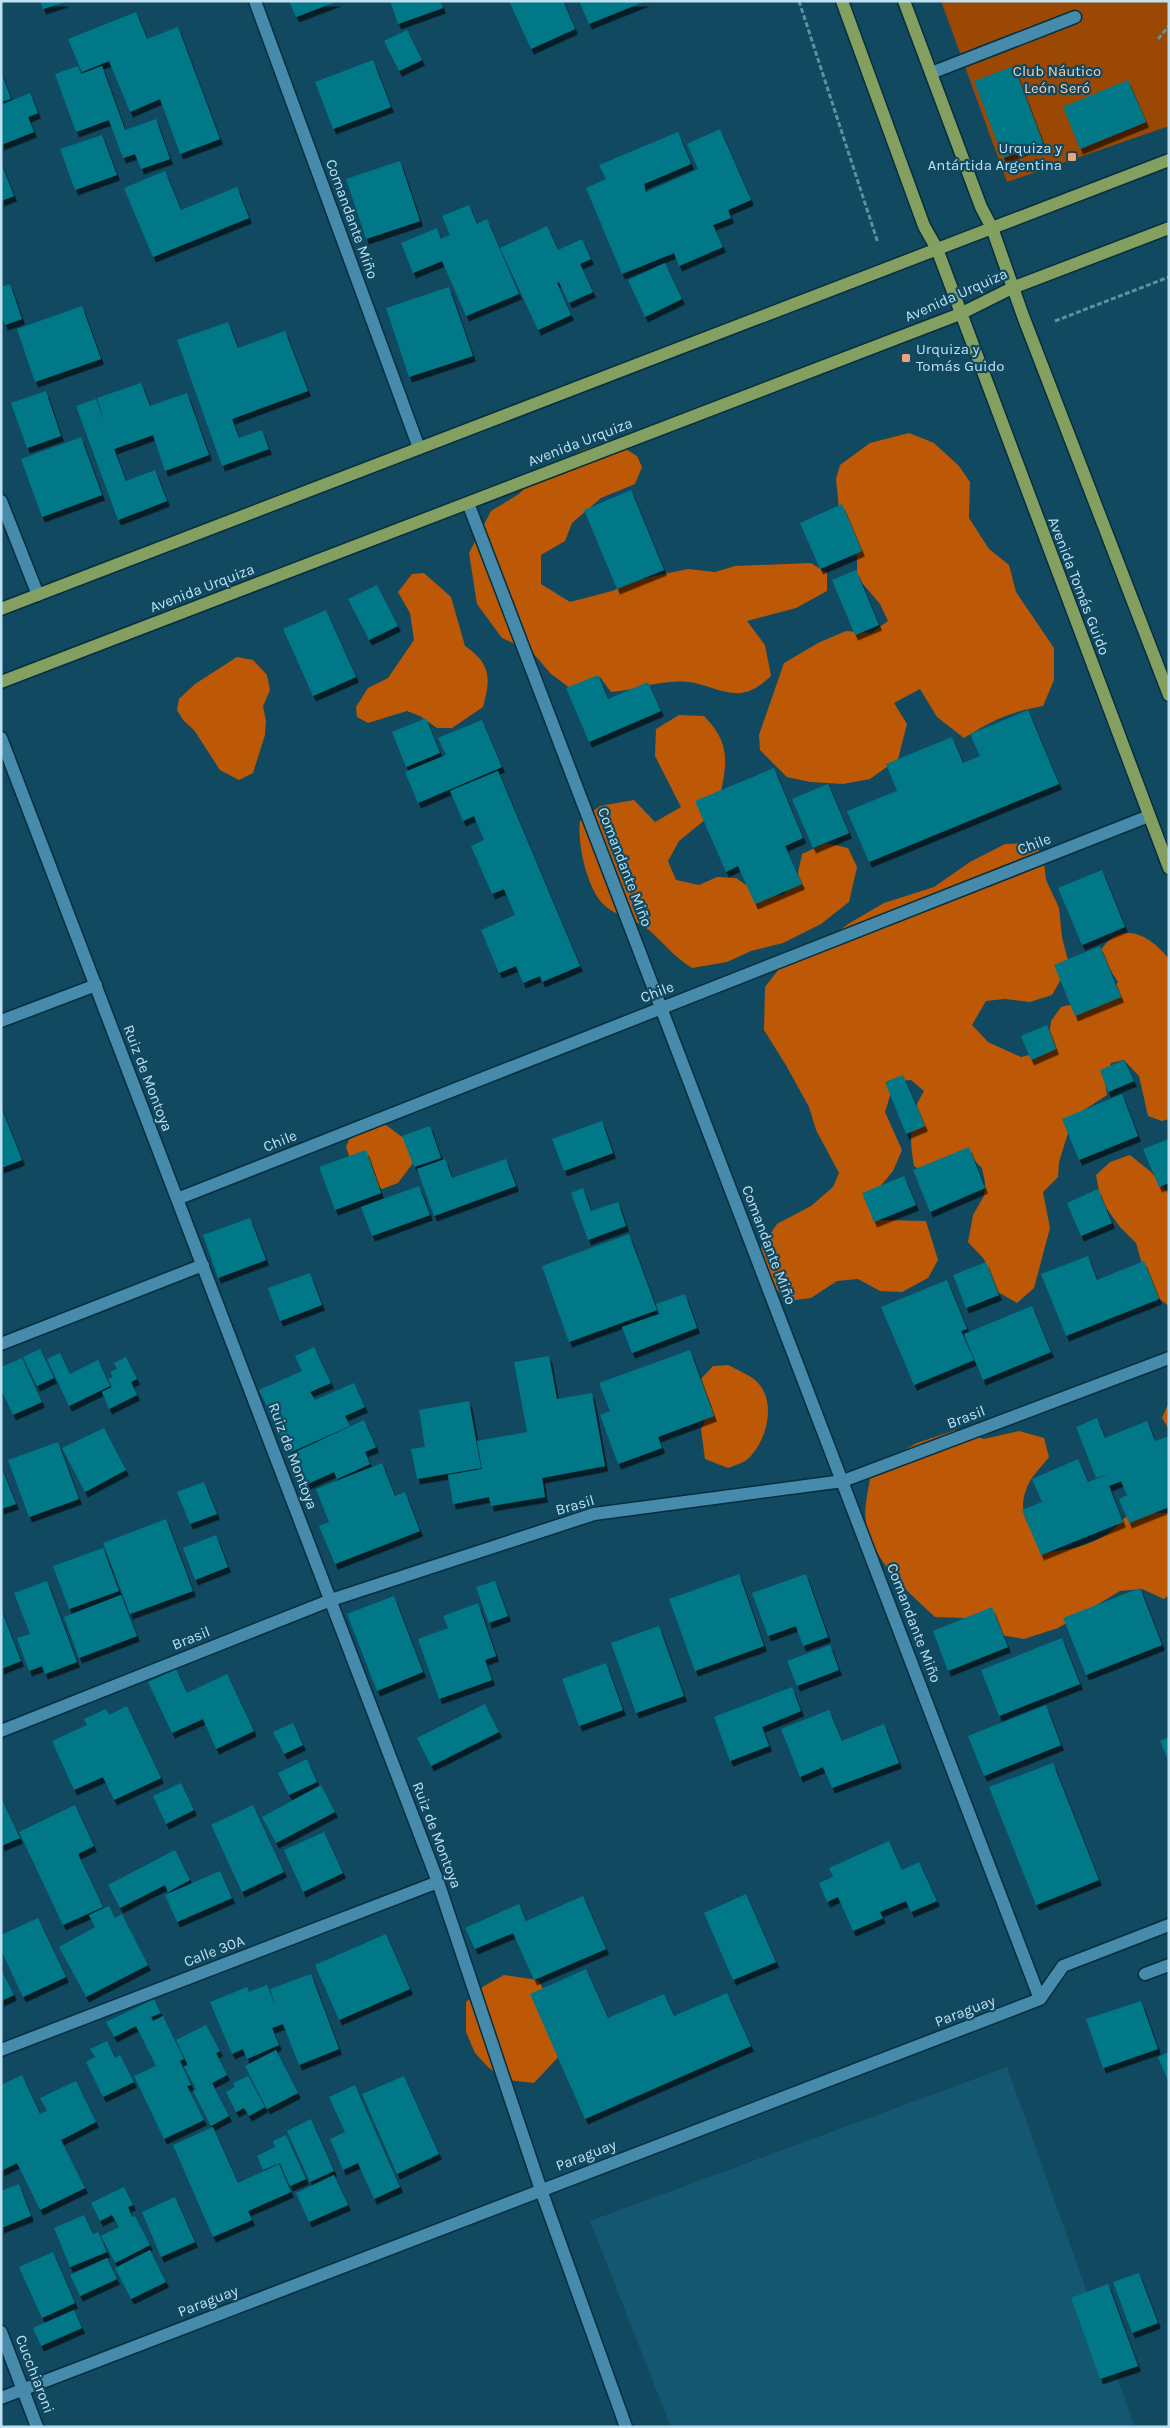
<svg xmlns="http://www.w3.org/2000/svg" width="1170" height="2428" viewBox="0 0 1170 2428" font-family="Karla,sans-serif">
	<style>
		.built { fill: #145770 }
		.green { fill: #9b4804 }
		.forest { fill: #bd5906 }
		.building { fill: #057888; filter: url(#shadow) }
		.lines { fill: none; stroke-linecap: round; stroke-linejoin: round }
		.minor-casing { stroke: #062e3e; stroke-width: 15 }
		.major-casing { stroke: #062e3e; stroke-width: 15 }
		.path { stroke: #608fa3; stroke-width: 3; stroke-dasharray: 5 2.5; stroke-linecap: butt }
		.minor { stroke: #468bab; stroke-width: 12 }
		.major { stroke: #84a061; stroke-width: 12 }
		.poi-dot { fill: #efa377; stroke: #104960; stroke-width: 2 }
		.labels { text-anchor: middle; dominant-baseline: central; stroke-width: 4.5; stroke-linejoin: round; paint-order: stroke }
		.park-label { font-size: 15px; fill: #ffcaad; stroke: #104960 }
		.poi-label { font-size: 15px; fill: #bfe1f2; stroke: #104960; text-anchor: end }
		.street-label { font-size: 15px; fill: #bfe1f2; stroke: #104960 }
	</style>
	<defs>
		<filter id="shadow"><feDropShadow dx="3" dy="5.5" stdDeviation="0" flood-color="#0009"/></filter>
	</defs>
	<rect width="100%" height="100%" fill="#104960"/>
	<!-- built -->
	<path class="built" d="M1007,2067l128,360h-464l-81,-206z"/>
	<!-- green -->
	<path class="green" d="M941,1h228v125l-162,56z"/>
	<!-- forest -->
	<path class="forest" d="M909,433l25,10 25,23 11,16 -1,36 20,31 20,16 7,27 38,56v32l-11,26c-34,6 -50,14 -79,32l-27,-21 -17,-28 -26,14 13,21 -9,35 -28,20 -27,5 -33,-2 -23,-5 -27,-27 -1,-15 25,-72 34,-20 28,-12 25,2 17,-12 -8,-17 -23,-27v-20l-16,-30 -5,-48 4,-14 30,-22z
		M613,441l24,15 5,11 -7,17 -34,14 -29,25 -7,18 -24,14v29l29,18 42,-11 33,-13 43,-9 27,3 20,-6 76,-3 16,10v18l-31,17 -49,13 18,24 6,31c-9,8 -17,15 -30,17 -17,2 -37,-10 -53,-11 -27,-3 -51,8 -77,10l-11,-15 -30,11 -19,-14 -19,-22 -30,-14 -25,-34 -8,-51 22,-42 28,-17 17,-18 34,-19 13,-7z
		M424,573l27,24 14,49c26,18 26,32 18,61l-31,21h-15l-17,-12 -13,-5 -39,12 -11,-6 -1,-10 12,-19 20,-10 26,-38 -4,-27 -12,-21 14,-18z
		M237,657l16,3 14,15 3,15 -7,16 3,15 -1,14 -12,38 -14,7 -19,-10 -26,-40 -11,-10 -6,-10 2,-11 16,-15z
		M679,715l25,1c31,31 21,54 13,94l-38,31 -11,20 8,19 23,5 18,-8 19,1 26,18 21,-1 14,-17 5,-24 24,-11 22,5 9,19 -8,35 -28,22 -38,19 -32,8 -24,11 -35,6c-19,-12 -27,-24 -43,-38 -13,-11 -33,-13 -46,-26 -16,-16 -26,-61 -23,-83l20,-15 34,-6 21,22 26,-15 -26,-51 1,-27z
		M1026,843l17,10 3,27 13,28 3,29 7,28 -17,30 -22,7 -25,-3 -19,2 -14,24 16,17 33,15 26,-6 4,-30 10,-14 48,-11 9,-14 -14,-21 -3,-11c20,-32 50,-14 68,9v160l-7,2 -14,-5 -9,-40 -15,-16 -13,3 -6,18 2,14 -34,22 -14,45 -1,15 -15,15 7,36 -16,60 -17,15 -19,-11 -14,-33 -16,-17 5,-27 11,-19 1,-14 -3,-14 -11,-11 -40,20 -17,-11c-5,-28 -5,-51 10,-75l-13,-11 -9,1 -9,5 -8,26 17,38 -9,21 -15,18 1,31 47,1 12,39 -10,18 -26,14 -22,-1 -22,-12 -21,2 -26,17 -23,3 -22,-22 -5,-31 16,-24 34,-18 22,-19 6,-14 -23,-43 -7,-23 -22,-40 -23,-37 1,-43 21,-27 36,-16 26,-20 36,-21 50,-16 36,-25 35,-18z
		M382,1122l24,18 7,23 -15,20 -16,6c-22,-12 -28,-18 -36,-42l9,-21z
		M1130,1155l21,17 18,22v112l-19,-14 -14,-49 -16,-16 -19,-26 -5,-26 14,-13z
		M728,1365c9,5 20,9 27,15 23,20 12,60 -6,78 -5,5 -14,7 -21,10l-23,-9 -4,-30 10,-23 -11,-26 13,-14z
		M1169,1402v27l-7,-11z
		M956,1430l28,9 35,-8 25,7 5,19c-7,9 -17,19 -21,28 -14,30 4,48 24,67 18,-3 35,-6 52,-16 13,-7 18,-21 34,-25 10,-2 20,4 31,1v83l-5,4 -22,-10 -22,2 -62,37 -34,11 -29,-5 -31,-16 -29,-1c-29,-27 -61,-54 -69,-95 -3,-13 4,-40 6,-54l45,-25z
		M504,1975l34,5 14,24 10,49 -28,30 -27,-3 -18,-12 -14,-15 -9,-21v-30l18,-16z"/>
	<!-- building -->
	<path class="building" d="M40,1h25v1l-22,7z
		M289,1h49l-42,16z
		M390,1h50l3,7 -45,16z
		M509,1h54l12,28 -44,20z
		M579,1h67l-57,23z
		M136,12l11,27 31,-12 42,112 -40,15 -20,-55 -30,13 -21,-51 -27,11 -14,-33z
		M407,30l15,30 -23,11 -15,-30z
		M373,60l18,47 -58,22 -18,-47z
		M78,66l3,8 21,-8 23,64 31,-11 14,40 -29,10 -6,-15 -12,4 -14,-38 -33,12 -21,-58z
		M1014,66l29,77 -40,15 -29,-77z
		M1,72l10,27 -10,3z
		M1128,80l18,42 -66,27 -17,-42z
		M30,93l8,20 -10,4 6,15 -33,13v-40z
		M720,129l31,71 -23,10 3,8 -18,7 10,22 -44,19 -5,-13 -52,21 -36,-86 20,-9 -7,-14 79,-33 13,32 -47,20 2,8 52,-23 -11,-25z
		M102,135l15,40 -42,15 -15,-41z
		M400,161l20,60 -54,18 -20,-60z
		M1,163l13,33 -13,5z
		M165,171l16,39 56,-23 12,31 -96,39 -29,-69z
		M469,205l8,19 10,-5 32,75 -53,22 -24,-55 -29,12 -12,-30 36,-15 4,11 9,-4 -8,-19z
		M547,226l11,24 24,-11 9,20 -11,5 13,28 -24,11 -10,-21 -2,1 14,32 -33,15 -38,-82z
		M665,263l17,36 -37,18 -17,-37z
		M10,284l12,35 -17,6 -4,-10v-28z
		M449,287l24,69 -64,21 -23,-69z
		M82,306l19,53 -66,23 -18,-53z
		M228,322l10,26 47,-17 23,60 -76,28 7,19 23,-8 7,19 -47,17 -45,-126z
		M141,383l9,23 37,-13 22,62 -44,16 -12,-36 -39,14 12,32 29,-11 12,31 -49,19 -42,-114 20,-7 8,21 -7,-22z
		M46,391l15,45 -34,12 -16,-45z
		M81,437l21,58 -60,22 -21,-58z
		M631,490l33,80 -47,19 -33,-79z
		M842,504l20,47 -42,18 -20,-46z
		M856,570l23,55 -24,10 -23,-55z
		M377,585l21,41 -29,14 -21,-41z
		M326,610l30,67 -43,19 -30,-67z
		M598,675l10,24 40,-17 13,29 -72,31 -23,-54z
		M1028,710l31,74 -190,78 -22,-51 50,-20 -11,-27 66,-27 11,26 17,-7 -10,-22z
		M426,718l14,35 -34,14 -14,-35z
		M482,720l20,47 -84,36 -13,-31 41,-17 -8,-17z
		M774,768l29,70 -18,8 17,38 -47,20 -17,-38 -12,6 -31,-71z
		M498,771l82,195 -38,16 -2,-6 -17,7 -7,-17 -17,7 -18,-43 34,-15 -11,-26 -12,5 -21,-48 13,-6 -10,-24 -11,5 -13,-30z
		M828,784l21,49 -36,15 -21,-49z
		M1102,870l23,57 -43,18 -24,-57z
		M1100,946l21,51 -46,19 -21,-51z
		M1047,1025l9,24 -25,11 -10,-24z
		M1124,1060l10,21 -26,11 -8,-22z
		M903,1075l22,51 -19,8 -21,-52z
		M1122,1094l16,42 -59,24 -17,-41z
		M1,1107l21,53 -21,8z
		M602,1121l11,32 -49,18 -12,-32z
		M430,1126l11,32 -27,9 -12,-31z
		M1169,1139v44l-10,4 -16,-38z
		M969,1147l16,41 -55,24 -17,-42z
		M366,1150l15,43 -46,17 -16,-43z
		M445,1159l7,19 54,-19 10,27 -82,30 -17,-47z
		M904,1176l12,29 -42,17 -12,-29z
		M419,1186l11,29 -58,21 -11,-29z
		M583,1188l8,23 27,-9 8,24 -38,14 -17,-47z
		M1098,1189l14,34 -31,13 -14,-33z
		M250,1218l16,42 -48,18 -15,-43z
		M629,1234l28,76 -88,32 -27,-76z
		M1088,1256l9,24 47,-19 15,38 -93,37 -25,-62z
		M986,1262l13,33 -33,13 -13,-33z
		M310,1273l12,32 -42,16 -12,-33z
		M947,1280l20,49 -6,2 13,29 -60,25 -33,-78z
		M685,1294l12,34 -65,25 -10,-26 37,-13 -3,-10z
		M1032,1306l19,46 -68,28 -19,-46z
		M314,1347l17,36 -21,9 5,8 39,-17 11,24 -20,9 5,10 -61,27 -30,-63 43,-19 -7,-15z
		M40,1349l14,29 -17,8 -14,-29z
		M690,1350l24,66 -56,21 4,11 -44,16 -18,-49 10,-4 -11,-28z
		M60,1353l10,21 28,-14 12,26 -41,20 -22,-47z
		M549,1356l8,43 35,-6 13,73 -63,12 3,19 -54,9 -2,-9 -36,7 -5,-29 34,-6 -5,-28 50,-9 -13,-70z
		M126,1357l11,22 -6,3 6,13 -28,14 -7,-17 10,-5 -4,-8 5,-2 -3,-5 7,-3 -3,-6z
		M22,1358l20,44 -29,13 -12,-26v-22z
		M469,1401l12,67 -64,11 -6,-30 14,-2 -6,-37z
		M1097,1418l8,20 42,-17 8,20 14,-5v71l-40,16 -10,-24 8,-4 -6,-14 -12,5 14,36 -82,33 -19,-45 20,-8 -10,-23 46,-20 10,23 21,-8 -13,4 -20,-51z
		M364,1420l12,27 -11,5 5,12 -33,15 -3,-7 -33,15 -14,-31z
		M104,1428l22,42 -41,22 -23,-44z
		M58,1442l21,57 -50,18 -21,-57z
		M382,1463l13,33 10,-4 15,39 -85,33 -16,-38 10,-4 -13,-33z
		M1,1466l15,38 -15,5z
		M204,1482l13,32 -27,10 -13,-32z
		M166,1519l27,72 -63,23 -27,-71z
		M216,1535l12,32 -33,13 -12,-32z
		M103,1548l16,43 -50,18 -16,-43z
		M739,1574l25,72 -69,25 -26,-72z
		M806,1574l22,63 -25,9 -7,-20 -28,10 -16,-43z
		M47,1581l30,81 -32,12 -3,-8 -13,5 -12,-33 13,-4 -16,-41z
		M495,1581l13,35 -19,7 -13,-36z
		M1140,1588l22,57 -76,30 -23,-57z
		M121,1595l16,41 -58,22 -15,-41z
		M394,1596l29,76 -46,19 -30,-77z
		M478,1603l18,53 -11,4 7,20 -53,19 -21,-60 30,-11 -5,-12z
		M992,1607l16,40 -60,24 -15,-40z
		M1,1609l20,52 -20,8z
		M659,1626l25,70 -48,17 -25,-70z
		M1062,1638l18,46 -81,32 -18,-46z
		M830,1645l9,25 -42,16 -10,-25z
		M606,1663l17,47 -44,16 -17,-47z
		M176,1669l11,24 40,-19 27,57 -38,18 -13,-30 -31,14 -24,-51z
		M792,1687l9,24 -39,16 7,19 -39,15 -16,-44z
		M485,1704l14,28 -68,34 -14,-28z
		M1046,1705l15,40 -77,31 -16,-40z
		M127,1706l34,72 -47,22 -11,-23 -29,13 -22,-49 35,-16 -3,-6 22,-10 3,6z
		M829,1710l13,31 42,-17 15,39 -67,25 -9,-21 -23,10 -19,-48z
		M293,1723l10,22 -19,9 -11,-22z
		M1169,1737v25l-9,-21z
		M307,1759l10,23 -28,13 -11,-22z
		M1053,1763l46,117 -63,25 -47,-118z
		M181,1783l13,27 -28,14 -13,-28z
		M321,1785l14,27 -59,31 -14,-26z
		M1,1798l19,40 -19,8z
		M75,1805l19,41 -16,8 25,53 -40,18 -44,-93z
		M253,1805l31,67 -42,20 -31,-67z
		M324,1832l19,41 -40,19 -19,-42z
		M889,1841l13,29 17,-8 18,39 -26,11 -5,-11 -26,11 3,6 -30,13 -15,-34 -11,5 -8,-19 14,-6 -4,-9z
		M175,1850l15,30 -22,12 -3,-7 -45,23 -12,-23z
		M220,1871l12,27 -55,24 -12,-27z
		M746,1894l30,68 -43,18 -29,-67z
		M583,1896l23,53 -72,31 -21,-47 -38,16 -10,-21 54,-24 7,17z
		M109,1906l6,12 7,-4 26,51 -62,32 -27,-50 36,-20 -6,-12z
		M38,1918l28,59 -43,20 -22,-47v-15z
		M386,1934l24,55 -71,31 -24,-55z
		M1,1969l13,26 -13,6z
		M586,1969l22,49 56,-24 10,22 53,-23 24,53 -166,73 -55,-125z
		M311,1974l28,75 -40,16 -16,-41 -11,4 7,17 -32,14 -4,-10 -11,5 -22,-52 37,-15 2,5 18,-7 9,22 -6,-18z
		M154,1999l7,14 -10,4 2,4 10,-5 21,43 -4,2 11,24 -4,1 17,34 -40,19 -30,-63 22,-10 -20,-40 -22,11 -8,-15z
		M1141,2001l17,48 -55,19 -17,-49z
		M206,2025l14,26 -4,2 11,22 -15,8 17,33 -18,10 -18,-35 3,-2 -12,-22 4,-2 -12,-25z
		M107,2041l8,17 5,-3 14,27 -31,15 -17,-35 9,-5 -5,-8z
		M276,2050l22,43 -31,16 -22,-43z
		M1169,2052v31l-11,-26z
		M22,2075l18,39 7,-3 -7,-13 36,-17 20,41 -35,18 24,48 -45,22 -23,-47 -16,8v-86z
		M248,2076l17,31 -16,9 -5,-8 -8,4 -10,-20 9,-5 -2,-4z
		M404,2076l35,78 -42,20 -35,-80z
		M355,2085l45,102 -26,12 -16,-36 -15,7 -13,-31 15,-7 -16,-35z
		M311,2119l23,52 -24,11 -23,-51z
		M213,2127l25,56 41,-19 12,28 -43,19 4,9 -39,17 -40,-92z
		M286,2135l20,44 -16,7 -10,-23 -17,7 -6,-14 18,-9 -2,-6z
		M334,2175l14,30 -39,17 -13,-29z
		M19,2184l12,32 -30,12v-37z
		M124,2187l9,18 -5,2 4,10 3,-1 15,29 -35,18 -14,-27 18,-9 -7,-12 -12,6 -9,-18z
		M175,2197l20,45 -34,15 -19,-45z
		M84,2215l9,19 5,-2 9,20 -37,15 -16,-39z
		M150,2250l16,32 -35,17 -16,-31z
		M53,2252l22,51 -33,15 -23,-51z
		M107,2258l10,21 -37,17 -10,-21z
		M1139,2273l19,50 -26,10 -19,-51z
		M1108,2284l30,82 -38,13 -29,-81z
		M74,2310l8,18 -41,18 -8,-18z"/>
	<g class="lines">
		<!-- minor casing -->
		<g class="minor-casing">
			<path id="minor" d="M255,1l164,447
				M931,73l144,-56
				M1,501l37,94
				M468,503l572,1496
				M1,738l437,1144 103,308 85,237
				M1,1021l95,-36
				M177,1199l972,-383
				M1,1344l202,-79
				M1,1731l330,-131 263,-86 249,-33 326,-123
				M1145,1974l24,-9
				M1,2050l437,-168
				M1,2332l36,95
				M1,2398l1039,-399 23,-33 106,-41"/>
		</g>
		<!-- major casing -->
		<g class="major-casing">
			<path id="major" d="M842,1l82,225 13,23 232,619
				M904,1l77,206 11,21 31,88 146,379
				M1,609l1168,-449
				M1,682l959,-368 52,-26 157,-60"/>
		</g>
		<!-- path -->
		<path class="path" d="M799,1l79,242
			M1158,39l11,-13
			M1055,321l114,-44"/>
		<!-- minor -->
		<use href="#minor" class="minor"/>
		<!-- major -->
		<use href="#major" class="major"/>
	</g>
	<!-- markers -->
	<g class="poi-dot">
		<rect x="1067" y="152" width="10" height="10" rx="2.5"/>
		<rect x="901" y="353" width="10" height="10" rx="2.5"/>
	</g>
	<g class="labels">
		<!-- park labels -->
		<g class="park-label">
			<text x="1057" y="71">Club Náutico<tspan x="1057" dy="17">León Seró</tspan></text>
		</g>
		<!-- poi labels -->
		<g class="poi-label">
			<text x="1062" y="148">Urquiza y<tspan x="1062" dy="17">Antártida Argentina</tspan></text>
			<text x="916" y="349" text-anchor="start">Urquiza y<tspan x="916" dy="17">Tomás Guido</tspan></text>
		</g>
		<!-- street labels -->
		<g class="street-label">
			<text transform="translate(352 219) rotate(70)">Comandante Miño</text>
			<text transform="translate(956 295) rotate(-24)">Avenida Urquiza</text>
			<text transform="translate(580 442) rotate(-21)">Avenida Urquiza</text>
			<text transform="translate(1079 586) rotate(69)">Avenida Tomás Guido</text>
			<text transform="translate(202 588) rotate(-21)">Avenida Urquiza</text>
			<text transform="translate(1034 844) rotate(-21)">Chile</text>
			<text transform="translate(625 867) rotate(69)">Comandante Miño</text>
			<text transform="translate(657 992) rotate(-21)">Chile</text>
			<text transform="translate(148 1078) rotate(69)">Ruiz de Montoya</text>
			<text transform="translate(280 1141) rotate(-22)">Chile</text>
			<text transform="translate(769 1245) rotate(69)">Comandante Miño</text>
			<text transform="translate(966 1417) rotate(-21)">Brasil</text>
			<text transform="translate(293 1456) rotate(69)">Ruiz de Montoya</text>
			<text transform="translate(575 1505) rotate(-16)">Brasil</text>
			<text transform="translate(914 1623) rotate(69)">Comandante Miño</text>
			<text transform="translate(191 1638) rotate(-22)">Brasil</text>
			<text transform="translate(437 1835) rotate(69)">Ruiz de Montoya</text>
			<text transform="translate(214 1951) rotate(-21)">Calle 30A</text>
			<text transform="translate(965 2011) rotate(-21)">Paraguay</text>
			<text transform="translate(586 2155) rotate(-21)">Paraguay</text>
			<text transform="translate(208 2301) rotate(-21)">Paraguay</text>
			<text transform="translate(35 2374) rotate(69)">Cucchiaroni</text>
		</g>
	</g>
	<!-- border -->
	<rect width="1170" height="2428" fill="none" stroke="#bfe1f2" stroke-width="5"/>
</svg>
